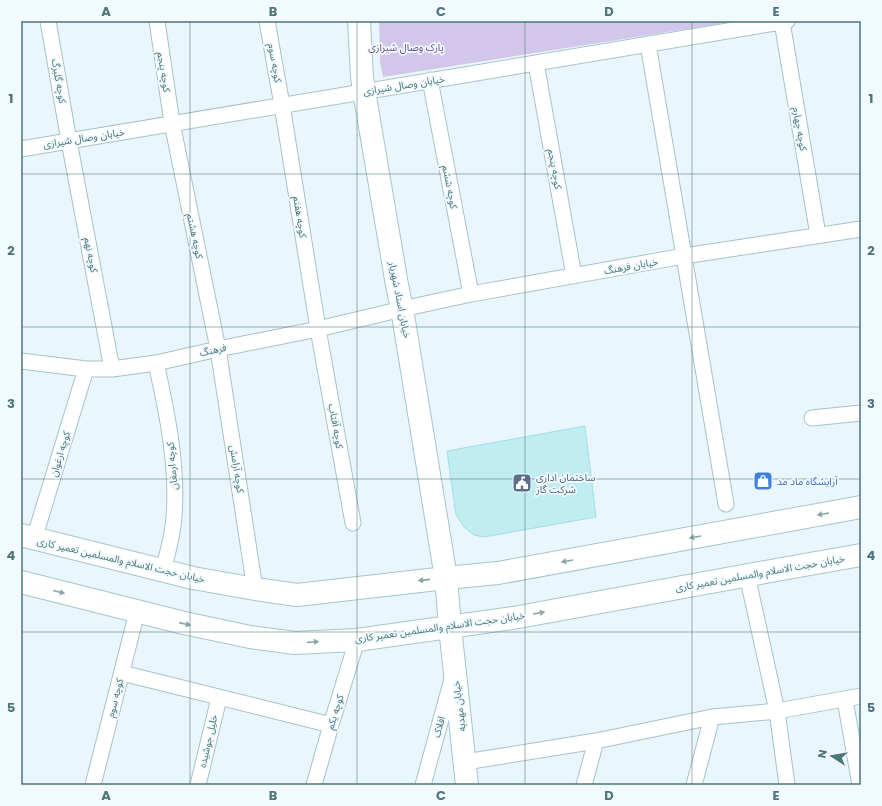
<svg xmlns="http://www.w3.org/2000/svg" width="882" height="806" viewBox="0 0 882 806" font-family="Poppins,'Noto Sans Arabic',sans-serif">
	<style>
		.green { fill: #d2c7eb }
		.building { fill: #c0edf2; stroke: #a0dfe5 }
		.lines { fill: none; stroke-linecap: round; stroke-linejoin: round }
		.street-casing { stroke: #a6c3c8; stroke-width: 17 }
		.secondary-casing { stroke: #a5c6cc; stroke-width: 24 }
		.street { stroke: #fff; stroke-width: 15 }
		.secondary { stroke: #fff; stroke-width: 22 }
		.oneway { fill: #8ba5a7 }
		.grid { fill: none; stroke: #4c7578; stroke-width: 1; stroke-opacity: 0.55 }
		.labels { text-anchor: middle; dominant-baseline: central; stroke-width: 3.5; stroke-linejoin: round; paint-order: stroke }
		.park-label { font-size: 10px; fill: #64498a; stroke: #f0faff }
		.street-label { font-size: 10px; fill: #4c7578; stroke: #f0faff }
		.service-label { font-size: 10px; fill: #4e5e75; stroke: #f0faff; text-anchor: start }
		.shop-label { font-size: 10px; fill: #366cbe; stroke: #f0faff; text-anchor: start }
		.neatline { fill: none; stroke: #4c7578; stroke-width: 1.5 }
		.grid-label { font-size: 13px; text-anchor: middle; font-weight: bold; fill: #4c7578 }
	</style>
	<rect width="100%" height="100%" fill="#e9f6fd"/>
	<!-- green -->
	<path class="green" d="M379,21h358l-354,56 -3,-15z"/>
	<!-- building -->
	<path class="building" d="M585,426l11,91 -112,20 -10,-2 -10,-8 -8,-12 -9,-64z"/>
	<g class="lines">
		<!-- street casing -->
		<g class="street-casing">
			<path id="street" d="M48,21l21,120 43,228
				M157,21l15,102 46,226 37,240
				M267,21l15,84 36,224 35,194
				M782,22l36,213
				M648,44l78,460
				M536,63l38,213
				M430,80l41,214
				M21,149l766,-128
				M21,361l65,8h26l44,-6 62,-14 100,-20 84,-20 69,-15 213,-38 177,-27
				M156,363c11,49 22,103 18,153 -1,19 -6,36 -11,54
				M812,418l49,-5
				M34,539l52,-170
				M747,575l30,136 10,74
				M122,673l209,52
				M845,700l15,85
				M465,762l131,-21 116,-24 65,-6 84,-15
				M93,785l44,-173
				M198,785l21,-87
				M314,785l17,-60 26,-85
				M423,785l29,-106
				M584,785l12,-44
				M694,785l18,-68"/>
		</g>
		<!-- secondary casing -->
		<g class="secondary-casing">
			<path id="secondary" d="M359,21l3,56 2,14 33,194 5,24 44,269 4,49 17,158
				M21,535l172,43 62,11 42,6 149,-17 52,-5 363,-66
				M21,582l163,41 66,14 45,6 62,-3 156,-22 280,-51 68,-12"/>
		</g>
		<!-- street -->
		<use href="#street" class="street"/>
		<!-- secondary -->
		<use href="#secondary" class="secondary"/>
	</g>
	<!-- one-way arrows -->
	<defs><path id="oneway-solid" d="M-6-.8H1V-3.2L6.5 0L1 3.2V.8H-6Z"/></defs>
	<g class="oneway">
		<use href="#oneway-solid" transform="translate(823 514) rotate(170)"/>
		<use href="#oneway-solid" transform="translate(695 537) rotate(170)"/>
		<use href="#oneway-solid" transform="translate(567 561) rotate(170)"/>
		<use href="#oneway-solid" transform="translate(424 580) rotate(174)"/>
		<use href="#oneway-solid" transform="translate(59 592) rotate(14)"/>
		<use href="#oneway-solid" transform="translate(539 613) rotate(-10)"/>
		<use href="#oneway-solid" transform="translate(185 624) rotate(13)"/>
		<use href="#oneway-solid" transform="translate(313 642) rotate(-4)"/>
	</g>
	<!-- grid -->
	<path class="grid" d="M190,21v764M357,21v764M525,21v764M692,21v764M21,174h840M21,327h840M21,479h840M21,632h840"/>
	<!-- icons -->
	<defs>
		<g id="shop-square" transform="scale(1)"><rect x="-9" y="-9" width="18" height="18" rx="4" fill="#3f7fe0" stroke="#f0faff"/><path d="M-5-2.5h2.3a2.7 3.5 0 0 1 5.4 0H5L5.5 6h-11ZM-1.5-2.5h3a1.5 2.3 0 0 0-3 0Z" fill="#fff"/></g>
		<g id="civic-square" transform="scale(1)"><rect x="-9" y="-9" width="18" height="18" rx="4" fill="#5c6f8a" stroke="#f0faff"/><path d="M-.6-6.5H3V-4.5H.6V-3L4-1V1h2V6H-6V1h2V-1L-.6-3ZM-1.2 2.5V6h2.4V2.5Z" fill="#fff"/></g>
	</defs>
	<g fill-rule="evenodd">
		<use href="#shop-square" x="763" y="481"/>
		<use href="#civic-square" x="522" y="483"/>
	</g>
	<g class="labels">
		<!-- park labels -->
		<g class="park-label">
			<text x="406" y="47">پارک وصال شیرازی</text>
		</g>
		<!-- street labels -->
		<g class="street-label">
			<text transform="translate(275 63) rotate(80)">کوچه سوم</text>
			<text transform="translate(164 72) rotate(81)">کوچه پنجم</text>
			<text transform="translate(59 81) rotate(80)">کوچه گلبرگ</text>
			<text transform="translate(404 85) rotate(-9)">خیابان وصال شیرازی</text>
			<text transform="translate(800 129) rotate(80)">کوچه چهارم</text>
			<text transform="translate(84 138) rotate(-9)">خیابان وصال شیرازی</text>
			<text transform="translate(555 169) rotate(80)">کوچه پنجم</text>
			<text transform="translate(450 187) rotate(79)">کوچه ششم</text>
			<text transform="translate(300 217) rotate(81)">کوچه هفتم</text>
			<text transform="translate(195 236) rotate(78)">کوچه هشتم</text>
			<text transform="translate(91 255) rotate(79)">کوچه نهم</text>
			<text transform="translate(631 266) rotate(-10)">خیابان فرهنگ</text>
			<text transform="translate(400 300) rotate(79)">خیابان استاد شهریار</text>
			<text transform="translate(213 350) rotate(-12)">فرهنگ</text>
			<text transform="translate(336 426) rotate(80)">کوچه آفتاب</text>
			<text transform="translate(60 454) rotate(-73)">کوچه ارغوان</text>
			<text transform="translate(172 466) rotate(-95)">کوچه ارمغان</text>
			<text transform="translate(237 469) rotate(81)">کوچه آرامش</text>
			<text transform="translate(121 560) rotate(13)">خیابان حجت الاسلام والمسلمین تعمیر کاری</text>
			<text transform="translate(760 573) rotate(-10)">خیابان حجت الاسلام والمسلمین تعمیر کاری</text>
			<text transform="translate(440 627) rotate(-8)">خیابان حجت الاسلام والمسلمین تعمیر کاری</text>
			<text transform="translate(115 698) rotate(-76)">کوچه سوم</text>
			<text transform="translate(459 706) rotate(-97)">خیابان مهدیه</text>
			<text transform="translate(335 712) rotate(-73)">کوچه یکم</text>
			<text transform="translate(439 727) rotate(-75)">افلاک</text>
			<text transform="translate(208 741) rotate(-77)">خلیل جوشیده</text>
		</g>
		<!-- service labels -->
		<g class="service-label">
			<text x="536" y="477">ساختمان اداری<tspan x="536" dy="12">شرکت گاز</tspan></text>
		</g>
		<!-- shop labels -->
		<g class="shop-label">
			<text x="777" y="481">آرایشگاه ماد مد</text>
		</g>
	</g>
	<!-- border -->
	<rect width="882" height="806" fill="none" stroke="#f0faff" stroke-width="44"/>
	<!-- north arrow -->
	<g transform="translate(832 756) rotate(282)" stroke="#f0faff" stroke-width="3" paint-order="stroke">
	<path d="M0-3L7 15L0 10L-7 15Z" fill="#4c7578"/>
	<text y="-6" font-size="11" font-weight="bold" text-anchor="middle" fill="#4c7578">N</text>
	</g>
	<rect x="22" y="22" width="838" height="762" class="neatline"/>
	<g class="grid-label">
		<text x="106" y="16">A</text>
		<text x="273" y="16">B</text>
		<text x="441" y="16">C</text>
		<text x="609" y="16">D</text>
		<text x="776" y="16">E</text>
		<text x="11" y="103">1</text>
		<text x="871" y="103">1</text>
		<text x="11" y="255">2</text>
		<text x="871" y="255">2</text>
		<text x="11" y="408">3</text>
		<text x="871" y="408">3</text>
		<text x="11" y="560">4</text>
		<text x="871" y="560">4</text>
		<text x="11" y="712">5</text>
		<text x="871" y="712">5</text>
		<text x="106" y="800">A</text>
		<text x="273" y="800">B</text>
		<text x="441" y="800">C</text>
		<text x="609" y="800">D</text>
		<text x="776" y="800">E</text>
	</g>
</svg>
